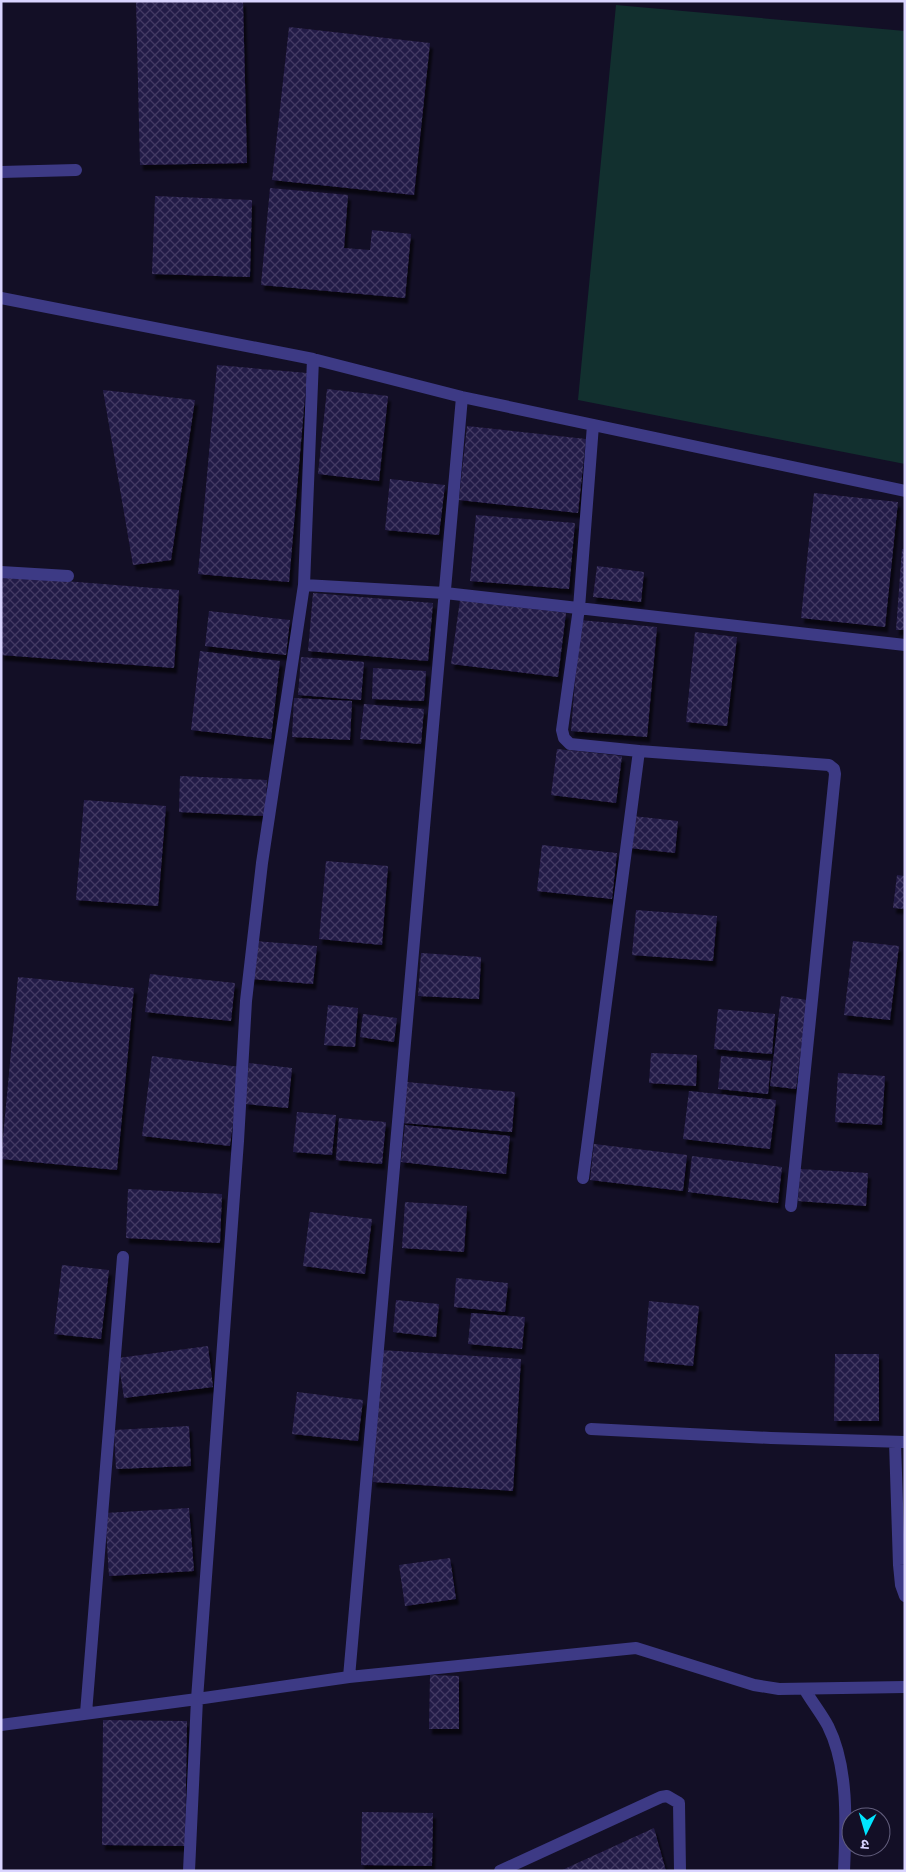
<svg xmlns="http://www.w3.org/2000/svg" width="906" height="1872" viewBox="0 0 906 1872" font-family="Ubuntu,'Noto Sans Devanagari',sans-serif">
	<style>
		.green { fill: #12302f }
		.building { fill: url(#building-cross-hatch); filter: url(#shadow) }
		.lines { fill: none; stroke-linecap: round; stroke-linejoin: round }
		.minor { stroke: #3d3a85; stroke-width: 12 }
	</style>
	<defs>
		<pattern id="building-cross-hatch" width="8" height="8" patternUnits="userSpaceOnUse" patternTransform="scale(1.25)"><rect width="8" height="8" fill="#241b47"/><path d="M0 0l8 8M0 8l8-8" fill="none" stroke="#433b63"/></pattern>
		<filter id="shadow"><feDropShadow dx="3" dy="5.5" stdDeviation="1" flood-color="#0009"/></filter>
	</defs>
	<rect width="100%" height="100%" fill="#130f26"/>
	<!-- green -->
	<path class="green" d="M616,5l289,26v433l-327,-64z"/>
	<!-- building -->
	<path class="building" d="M136,1h107l4,162 -107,2z
		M289,27l141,16 -16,152 -142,-15z
		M270,188l78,7 -4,53 26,2 2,-20 39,4 -6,64 -144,-13z
		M155,196l97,4 -2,77 -98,-3z
		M217,365l90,8 -18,209 -91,-8z
		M327,389l61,7 -9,85 -61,-7z
		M103,390l92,10 -24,160 -38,5z
		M467,426l119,13 -8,74 -119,-13z
		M390,479l55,6 -6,50 -54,-5z
		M814,493l84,9 -13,125 -84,-9z
		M476,515l99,8 -6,66 -99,-8z
		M902,549h3v81h-9z
		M597,566l47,6 -3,30 -48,-5z
		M1,576l178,14 -5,78 -173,-13z
		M313,593l120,10 -5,58 -120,-10z
		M460,600l106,13 -8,64 -107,-13z
		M209,611l81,9 -4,35 -81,-9z
		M580,620l77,7 -10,110 -76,-6z
		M695,632l42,5 -10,89 -41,-4z
		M200,651l80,10 -9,78 -80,-9z
		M301,657l63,5 -3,38 -63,-5z
		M373,668l53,3 -2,30 -52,-2z
		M294,698l58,3 -2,39 -58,-3z
		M364,704l60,5 -3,35 -61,-5z
		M557,749l65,7 -6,47 -65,-8z
		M180,776l87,4 -2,36 -86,-4z
		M84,800l82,6 -8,100 -82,-6z
		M633,816l45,5 -3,32 -46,-5z
		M542,845l75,8 -5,46 -75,-8z
		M326,861l62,5 -6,79 -63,-6z
		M897,875l8,1v33l-12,-1z
		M636,910l81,6 -4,45 -81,-6z
		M255,941l62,5 -4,38 -62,-5z
		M853,941l46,5 -9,74 -46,-5z
		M421,953l60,4 -2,42 -61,-3z
		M150,974l85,9 -4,38 -86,-9z
		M18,977l116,11 -17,182 -116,-11z
		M781,996l26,4 -11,89 -26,-3z
		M328,1005l30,3 -3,39 -31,-2z
		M718,1009l57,5 -3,40 -58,-5z
		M363,1014l34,4 -3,24 -34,-5z
		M651,1053l46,2 -1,31 -47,-3z
		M152,1056l88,11 -10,79 -88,-10z
		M721,1056l50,5 -3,33 -50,-5z
		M249,1063l43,5 -4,40 -43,-4z
		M838,1073l47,3 -3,49 -47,-3z
		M407,1082l108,10 -3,40 -109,-9z
		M689,1091l87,9 -6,49 -87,-10z
		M297,1112l39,3 -4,40 -39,-3z
		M339,1118l47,4 -4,42 -46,-4z
		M405,1125l105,11 -4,38 -105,-12z
		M594,1144l93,11 -4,36 -93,-11z
		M692,1156l90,11 -4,36 -90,-11z
		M800,1169l68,4 -2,33 -68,-5z
		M128,1189l94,5 -2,49 -94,-5z
		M405,1202l62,4 -3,46 -62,-4z
		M310,1212l62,7 -7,55 -62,-8z
		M62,1265l47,5 -8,69 -47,-5z
		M456,1278l52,5 -3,29 -51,-5z
		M396,1300l43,4 -3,33 -43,-5z
		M649,1301l50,5 -6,60 -49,-5z
		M471,1313l54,4 -3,32 -54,-5z
		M208,1346l5,41 -89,11 -6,-40z
		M381,1350l140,9 -8,132 -140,-9z
		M835,1354h44v67h-45z
		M297,1392l66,8 -5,41 -66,-7z
		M189,1426l2,40 -75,3 -2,-39z
		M189,1508l5,63 -85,5 -4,-63z
		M450,1558l6,41 -51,7 -6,-41z
		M430,1675l29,1v53h-30z
		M103,1720l84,1 -2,125 -83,-1z
		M362,1812l71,1 -1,53 -71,-1z
		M654,1828l12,43h-106z"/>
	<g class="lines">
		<!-- minor -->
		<path class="minor" d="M1,172l75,-2
			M1,298l312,61 149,38 443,94
			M593,425l-14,183 -17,122 2,8 6,6 69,7 190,14 5,4 1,5 -44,432
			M1,572l67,4
			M304,585l141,8 460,52
			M583,1178l56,-427
			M591,1429l180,9 134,4
			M895,1442l4,123 2,20 4,11
			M349,1677l113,-1280
			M805,1690c7,12 16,23 23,36 21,42 18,99 16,145
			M86,1713l37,-456
			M1,1725l196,-26 152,-22 287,-29 118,37 25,4 126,-2
			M189,1871l8,-172 41,-558 8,-140 16,-138 42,-278 9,-226
			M500,1871l161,-74 6,-1 12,7 1,68"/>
	</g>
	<!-- border -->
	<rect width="906" height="1872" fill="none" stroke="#d9d4ff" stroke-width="5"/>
	<!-- north arrow -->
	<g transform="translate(866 1832) rotate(185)"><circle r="24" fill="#130f26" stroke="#625e7d"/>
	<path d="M0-4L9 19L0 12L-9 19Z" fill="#00e5ff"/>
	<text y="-8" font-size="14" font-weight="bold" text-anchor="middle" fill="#d9d4ff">उ</text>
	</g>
</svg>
